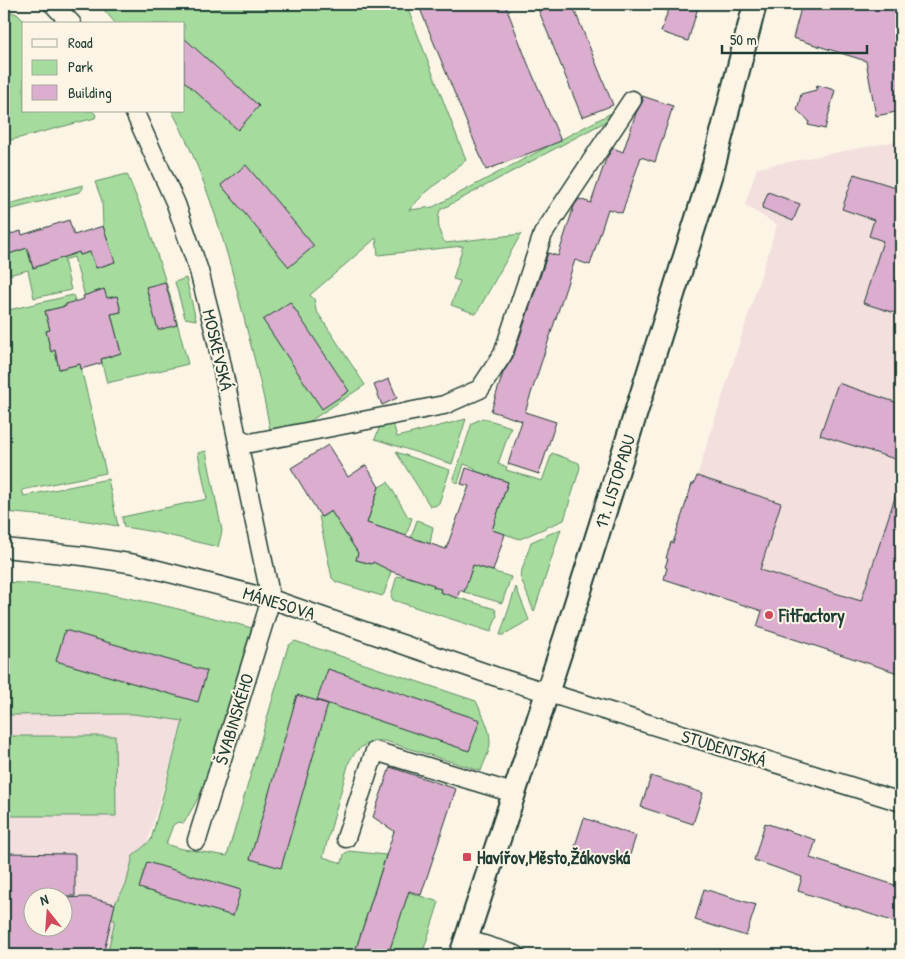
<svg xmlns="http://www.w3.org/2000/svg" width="905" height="959" viewBox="0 0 905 959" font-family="'Patrick Hand',sans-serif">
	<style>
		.built { fill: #f2dfde; fill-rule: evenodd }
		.green { fill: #a5db9d; stroke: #628c68 }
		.building { fill: #dbadcf; stroke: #1f3d34 }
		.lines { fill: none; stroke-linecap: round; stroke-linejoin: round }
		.minor-casing { stroke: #1f3d34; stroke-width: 21 }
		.tertiary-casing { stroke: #1f3d34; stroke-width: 26 }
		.minor { stroke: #fcf5e5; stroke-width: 18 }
		.tertiary { stroke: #fcf5e5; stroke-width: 22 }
		.poi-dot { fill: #d1495b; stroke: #fcf5e5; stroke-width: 2 }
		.labels { text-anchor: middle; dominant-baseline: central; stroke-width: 4; stroke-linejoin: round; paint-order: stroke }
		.street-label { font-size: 18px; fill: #1f3d34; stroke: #fcf5e5 }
		.poi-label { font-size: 18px; font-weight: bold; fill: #1f3d34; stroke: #fcf5e5; text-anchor: start }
	</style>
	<rect width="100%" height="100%" fill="#fcf5e5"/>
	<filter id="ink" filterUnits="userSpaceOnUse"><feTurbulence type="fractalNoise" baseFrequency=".02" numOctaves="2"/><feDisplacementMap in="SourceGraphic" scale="10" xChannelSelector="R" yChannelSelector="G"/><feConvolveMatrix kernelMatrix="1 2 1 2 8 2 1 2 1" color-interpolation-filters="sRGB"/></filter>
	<g filter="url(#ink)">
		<!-- built -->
		<path class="built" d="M901,140v264l-63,-21 -18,52 81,26v19l-41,121 -86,-27 -16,1 23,-72 -84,-27 80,-251 -32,-20 12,-37z
			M133,714l50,7 -33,112 -33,122h-113v-240zM32,896h30v30h-30z"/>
		<!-- green -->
		<path class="green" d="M99,4h307l60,156 -43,35 -14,15 24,-3 182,-96 -4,7 -8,5 -163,87c-3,8 -2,27 6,33l75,-9 -45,80 -25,-9 9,-24 -7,-2 10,-33 -85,9 -2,-17 -66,57 4,4 2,11 49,75 -58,38 -34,7h-3c-6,-36 -16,-72 -25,-108 -18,-73 -38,-144 -73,-211h12v-87h-68z
			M7,11l10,3 10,10h-3v87h69l3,4 -1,3 -91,24v-130z
			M127,174l20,49 22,69 19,72 -81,19 -6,-24 20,-6 -10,-39 10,-2 -4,-16 -30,8 -13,-47 -10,3 7,30 -37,8 -6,-28 -24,6v-38l5,16 18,-6 6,20 46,-16 2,3 9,-3 6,16 19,-6 -12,-36 -1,-25 -7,-19z
			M83,185v3l-3,4 -76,19v-6z
			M186,278l10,42 -11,-2 -10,-36z
			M73,295l4,11 -11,-2v2l-21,5 5,19 -4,1 5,20 4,-1 4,19 21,-5 26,109 -84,17 2,6 84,-17 10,47 -50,-8 -64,-6v-201z
			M483,418l28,9 -13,37 9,3 -1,3 36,11 10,-28 27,10 1,5 -16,52 -44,19 -28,-9 16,-48 -33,-11v-3l-11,-4 -6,19 -5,-2 19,-58z
			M466,419l-14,45 -77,-25 5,-13 13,-3 4,14z
			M206,451l16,80 -4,16 -64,-15 -30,-5 -2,-10 85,-18 -9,-46z
			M396,452l54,18 -11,33 -4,3h-5z
			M388,482l20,35 4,1 -6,18 -39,-13 12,-36z
			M331,511l27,42 -2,7 15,4 2,-2 19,6 -8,26 -2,2 -46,-14 -4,-4 -13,-62 3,1z
			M417,520l16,7 -3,17 -19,-6z
			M561,529l-27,83 -14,-36 11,-34z
			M473,565l38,12 -9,26 -38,-11z
			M403,575l32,7 -1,5 7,2 -1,3 55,17 2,6 -6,17 -98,-32 -2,-4 6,-20 5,1z
			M4,582c85,4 167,24 248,46l-43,151 -25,44 -6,-1 -5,3 -7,19 12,4 49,8 61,-210 7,-5 181,60c6,13 15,28 14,43 -1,9 -6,18 -9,27l-96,-30c-16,-1 -28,6 -36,21l-26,95 19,6 2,-9 5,-3 37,4 -32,100h-247l8,-35 -4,-1 3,-14 12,-20 7,-29 18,-16 32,-119 -50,-7 -129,1z
			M516,587l13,33 -26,15h-3z
			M4,736h111l1,80h-112z
			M408,892l31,10 -17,53h-34z"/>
		<!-- building -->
		<path class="building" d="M418,4h87l23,60 33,77 -75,29z
			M536,4h36l41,101 -31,12z
			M670,4h29l-11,37 -27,-9z
			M802,4h99v107l-25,5 -10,-55 -73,-23z
			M184,38l75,68 -21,24 -54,-49z
			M817,85l18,5 -10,39 -17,-4 1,-4 -12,-11 4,-16 15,-4z
			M642,96l31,10 -18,56 -14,-5 -19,56 -14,-4 -18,56 -15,-5 -50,152 31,10 -17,52 -31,-10 14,-43 -31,-10 12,-38 10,-16 35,-104 10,3 16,-50 5,-7 12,4 15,-44 7,-11 10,4 13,-39 7,-12z
			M246,165l68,81 -25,21 -68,-82z
			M854,174l47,15v126l-38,-12 20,-62 -14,-5 5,-16 -32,-11z
			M768,192l32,12 -7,17 -31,-13z
			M69,220l5,15 29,-9 12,36 -19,6 -6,-16 -10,3 -1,-3 -46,16 -6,-20 -18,6 -5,-18 17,-5 1,4z
			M165,282l12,43 -19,5 -12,-43z
			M104,289l3,9 10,-2 4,16 -10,2 10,39 -20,6 1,4 -21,6 -1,-5 -21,5 -4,-19 -4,2 -5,-21 4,-1 -5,-19 21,-5v-2l18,-5 -1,-3z
			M290,302l59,89 -27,18 -59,-89z
			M389,379l8,19 -15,7 -8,-20z
			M838,383l63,21v57l-81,-26z
			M328,445l20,32 18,-12 13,22 -12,36 79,26 23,-63 -8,-2 5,-16 42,14 -16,48 13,4 -12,37 -20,-6 -9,27 -4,-2 -3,8 -17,-6 1,-3 -8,-2 1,-2 -41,-13 -20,-10 -1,2 -16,-4 2,-7 -27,-42 -10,6 -30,-49z
			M697,476l84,27 -21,67 101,31 37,-113h3v186l-144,-47 5,-16 -98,-32 3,-11 -2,-1 3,-8 -2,-1 5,-16 2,1 19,-59h2z
			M65,630l142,41 -9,31 -142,-41z
			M328,669l152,51 -11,31 -152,-51z
			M297,695l31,9 -47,164 -31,-9z
			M390,767l66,22 -35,106 -12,-4 -21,64h-34l40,-124 -21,-14z
			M651,776l52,17 -10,31 -52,-17z
			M584,818l52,18 -10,31 -52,-18z
			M765,823l51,17 -6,18 91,29v37l-103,-33 4,-14 -48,-17z
			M4,853l71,1v42h-43v30h30v-28l25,-1 28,7 -12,51h-99z
			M147,862l94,28 -8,26 -94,-28z
			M704,889l52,16 -10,31 -51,-16z"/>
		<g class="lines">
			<!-- minor casing -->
			<g class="minor-casing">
				<path id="minor" d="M53,4l19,20
					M134,111l42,93 23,67 16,62 56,266 -74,241
					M237,438l13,5 194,-38 36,-16 23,-35 40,-120 89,-134
					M4,548l79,8 52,8 136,35 226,78 404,125
					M346,838l29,-87 138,42
					M465,939l51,16"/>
			</g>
			<!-- tertiary casing -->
			<g class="tertiary-casing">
				<g id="tertiary">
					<path id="s1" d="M461,955l105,-320 148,-471 41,-160"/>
				</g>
			</g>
			<!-- minor -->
			<use href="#minor" class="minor"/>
			<!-- tertiary -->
			<use href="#tertiary" class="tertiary"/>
		</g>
	</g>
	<!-- markers -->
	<g class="poi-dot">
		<circle cx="769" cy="615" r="5"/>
		<rect x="462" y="852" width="10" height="10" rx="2.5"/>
	</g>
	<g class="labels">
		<!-- street labels -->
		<g class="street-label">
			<text transform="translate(218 350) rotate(77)">MOSKEVSKÁ</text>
			<text stroke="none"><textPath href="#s1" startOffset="498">17. LISTOPADU</textPath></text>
			<text transform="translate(279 603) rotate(17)">MÁNESOVA</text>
			<text transform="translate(234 719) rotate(-73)">ŠVABINSKÉHO</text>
			<text transform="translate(724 748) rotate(17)">STUDENTSKÁ</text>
		</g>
		<!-- poi labels -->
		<g class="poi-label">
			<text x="779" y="615">FitFactory</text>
			<text x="477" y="857">Havířov,Město,Žákovská</text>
		</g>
	</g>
	<!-- margin -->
	<rect width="905" height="959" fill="none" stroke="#fcf5e5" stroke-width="20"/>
	<rect x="10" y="10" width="885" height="939" fill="none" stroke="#1f3d34" stroke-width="2" filter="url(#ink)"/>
	<!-- legend -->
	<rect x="22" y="22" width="162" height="90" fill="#fcf5e5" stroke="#a4ab9e"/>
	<rect x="32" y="39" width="25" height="8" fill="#fcf5e5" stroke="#a4ab9e"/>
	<text x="68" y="48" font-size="15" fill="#1f3d34">Road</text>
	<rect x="32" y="60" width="25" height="15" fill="#a5db9d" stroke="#a4ab9e"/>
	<text x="68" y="72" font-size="15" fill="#1f3d34">Park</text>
	<rect x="32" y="85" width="25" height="15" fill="#dbadcf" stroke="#a4ab9e"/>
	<text x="68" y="98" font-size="15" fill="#1f3d34">Building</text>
	<!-- north arrow -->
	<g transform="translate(48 912) rotate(343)"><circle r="24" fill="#fcf5e5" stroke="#a4ab9e"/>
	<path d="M0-4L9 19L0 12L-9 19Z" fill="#d1495b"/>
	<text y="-8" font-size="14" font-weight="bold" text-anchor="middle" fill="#1f3d34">N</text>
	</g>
	<!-- scale -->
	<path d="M722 45v8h145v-8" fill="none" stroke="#1f3d34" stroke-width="2.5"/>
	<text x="730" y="45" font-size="15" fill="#1f3d34" stroke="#fcf5e5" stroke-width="4" paint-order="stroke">50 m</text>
</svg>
